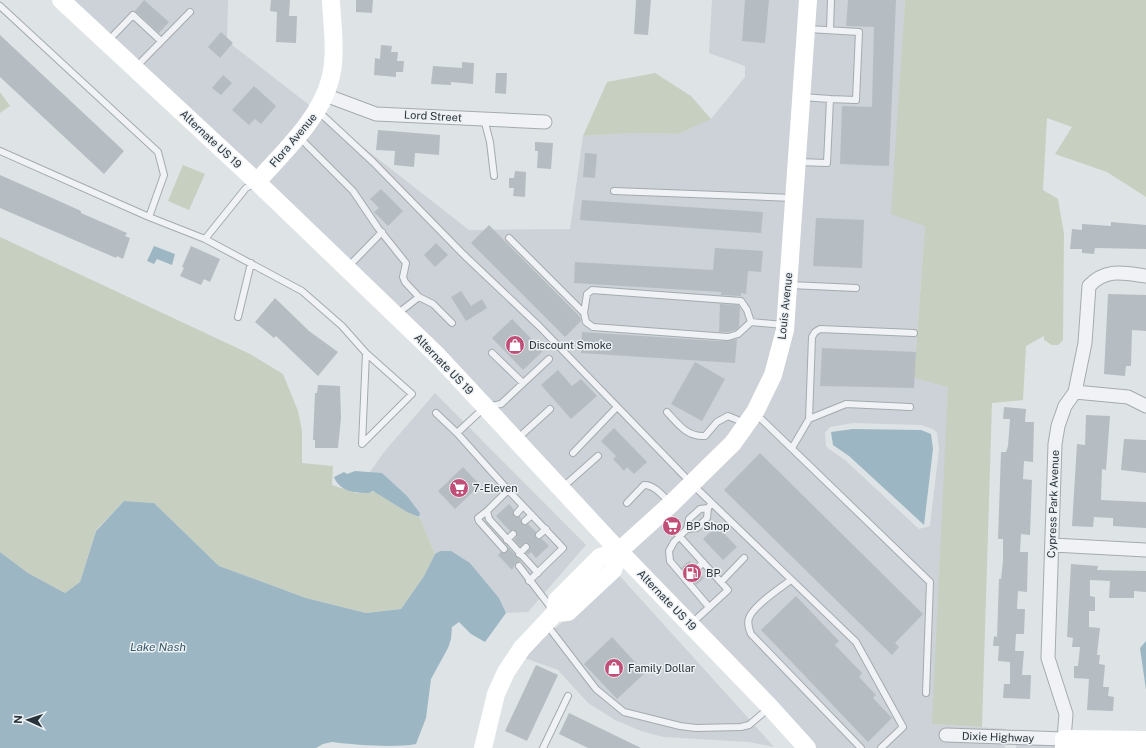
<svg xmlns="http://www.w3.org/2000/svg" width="1146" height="748" viewBox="0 0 1146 748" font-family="'Public Sans',sans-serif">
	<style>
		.built { fill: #ccd2d7; fill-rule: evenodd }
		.green { fill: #c7cfc0 }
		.water { fill: #9cb7c3 }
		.building { fill: #b5bdc2 }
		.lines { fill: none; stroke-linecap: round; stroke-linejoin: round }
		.lane-casing { stroke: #a4abaf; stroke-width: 8 }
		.street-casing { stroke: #a4abaf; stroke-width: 15 }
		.lane { stroke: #f0f2f5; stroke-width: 6 }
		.street { stroke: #f0f2f5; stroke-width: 13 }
		.secondary { stroke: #fff; stroke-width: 18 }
		.labels { text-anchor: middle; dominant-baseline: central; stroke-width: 3; stroke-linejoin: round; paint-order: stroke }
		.street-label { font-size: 11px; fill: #29333b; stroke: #edf1f4 }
		.poi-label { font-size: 11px; fill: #29333b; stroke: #edf1f4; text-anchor: start }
		.water-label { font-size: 12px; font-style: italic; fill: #37596a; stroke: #edf1f4 }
	</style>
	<rect width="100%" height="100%" fill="#dee3e6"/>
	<!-- built -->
	<path class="built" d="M69,0h159l-1,41 86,67 -56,65z
		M712,0h90l-23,330 -12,43 -18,37 -21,30 -108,103 -355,-362 57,-66 147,115 101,-1 13,-93 53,-3 43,1 32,-15 34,-42v-11l-36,-13z
		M814,0h91l-8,132 28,94 -11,152 37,7 -18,339 73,5 -1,19h-190l-187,-197 151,-175zM853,423l68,2 12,4 4,4 2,16 -9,77 -11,3 -74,-69 -16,-11 -3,-3 -1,-13 5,-6z
		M435,393l151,152 -58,67 -22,1 -7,-15 -29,-35 -30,-12 -5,3 -20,-48 -45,-34 14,-20z
		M618,574l123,136 33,37 -25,-5 -86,-5 -22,-6 -26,-11 -27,-17 -30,-33 -36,-13z
		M1016,743l42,1v4h-42z"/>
	<!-- green -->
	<path class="green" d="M905,0h241v197l-39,-25 -52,-18 17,-27 -25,-9 -4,72 15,9 6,35 -1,106 -5,5h-6l-8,-5v-4l-18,10 -3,54 -31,3 -10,324 -50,-3 16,-337 -34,-9 11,-152 -34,-12z
		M655,73l36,23 20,23 -32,15 -43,-1 -53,3 24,-54z
		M0,92l10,14 -10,7z
		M183,165l22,9 -16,36 -21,-9z
		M0,237l248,116 35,21 15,37 4,20v32l31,3 -1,19 24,8 19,-1 29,18 16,8 15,36 -11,22 -23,33 -35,4 -60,-15 -87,-32 -65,-63 -30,-2 -28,29 -16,52 -15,11 -37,-20 -28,-21z"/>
	<!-- water -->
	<path class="water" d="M154,246l21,8 -3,11 -15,-6 -3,5 -7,-3z
		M853,429l68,1 10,4 2,15 -9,76 -75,-69 -16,-11 -2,-13z
		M355,471l27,2 25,23 13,17 -1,4 -12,-5 -34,-21 -4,2c-14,0 -29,-1 -35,-16l10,-5 3,2z
		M124,501l30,2 65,63 87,32 60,15 35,-4 23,-33 11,-22 5,-3h11l19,12 29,35 7,15 -21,29 -14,-8 -12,-12 -7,5 -1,12 -3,9 -17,31 -5,39 -10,26c-21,4 -61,1 -84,-2l-9,2 -7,4h-316v-196l28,21 37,20 15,-11 16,-51z
		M1146,641v49l-6,-42z"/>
	<!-- building -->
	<path class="building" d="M144,0l25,22 -10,11 -24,-22z
		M271,0h19l-1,16h8l-1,27 -20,-1 1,-30 -7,-1z
		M356,0h17l-1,13 -16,-1z
		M636,0h15l-3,35 -14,-1z
		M745,0h24l-4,43 -23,-2z
		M848,0h48l-7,166 -49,-2 2,-58 30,1 2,-80 -28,-1z
		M221,32l12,11 -13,15 -12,-11z
		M0,35l124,116 -20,23 -104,-97z
		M381,45l11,1 -1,6h7l-1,9h7l-1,11h-7v5l-22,-2 1,-17 5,1z
		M462,62l12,1 -1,21 -22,-2v3l-20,-1 2,-18 29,2z
		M496,73h11l-1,21 -11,-1z
		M223,75l9,8 -11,12 -9,-7z
		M254,86l22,20 -15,18 -6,-5 -6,6 -17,-15z
		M378,130l62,5 -1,20 -24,-2 -1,14 -20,-2 1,-14 -19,-1z
		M535,142l18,1 -2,26 -14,-1 1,-17h-3z
		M585,153l12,1 -2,24 -12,-1z
		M515,171l11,1 -1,25 -12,-1 1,-8h-5v-10h5z
		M0,175l59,26 22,10v2l46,20 -2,3 5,2 -7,21 -6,-3 -1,2 -116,-50z
		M381,189l22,22 -15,15 -14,-14 5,-4 -9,-9z
		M582,200l181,12 -2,21 -181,-13z
		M816,218l48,2 -2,48 -49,-2z
		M1111,222l35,3v24l-51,-1 -1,6 -12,-1v-4h-12l2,-20 10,1v-6l29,2z
		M489,225l91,92 1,4 -16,16 -94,-94z
		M436,243l12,12 -13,12 -11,-12z
		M191,246l29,13 -10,23 -6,-3 -3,6 -21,-9 4,-8 -2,-1z
		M715,248l48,3 -2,21 -13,-1 -2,23 -5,-1v3l-20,-1v-3l-147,-9 1,-21 138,8z
		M461,291l10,15 11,-7 5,9 -21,13 -15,-24z
		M1108,294l38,1v36l-14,-1 -1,36h-5l-1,10 -21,-2z
		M275,298l34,33 29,21 -20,24 -42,-40 -2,2 -19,-16z
		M720,304l18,1 2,3 -1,19 -3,3 -8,2h-9z
		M512,319l31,32 -20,19 -31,-32z
		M582,332l136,9h10l9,-2 -2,24 -154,-10z
		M822,348l94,4 -2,36 -94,-2z
		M695,362l30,17 -23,42 -31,-17z
		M558,370l14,16 9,-7 16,17 -26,23 -30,-34z
		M318,385l22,1 1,32 -3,30h-23v-8h-2l2,-47h2z
		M1004,407l22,2 -1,13h9l-1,40 -9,-1 -1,18 9,1 -2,55 -9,-1 -1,18h8l-1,40 -9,-1 -1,18h8l-1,25h-8l-1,17h9l-2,24h9l-1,24 -27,-1 1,-14h6v-22l-12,-1 1,-15h-6l1,-10 3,1 2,-58h2l2,-18v-22h-5l3,-87h5l2,-6 2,-27h-7z
		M1086,415l24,1 -4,54 -4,-1 -1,31 45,2v26l-33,-2v-8l-19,-1 -1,10 -21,-1 5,-82 8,1z
		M614,428l33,34 -13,12 -7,-7 -3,4 -11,-12 3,-3 -15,-15z
		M1124,439l22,1v33l-25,-3z
		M760,453l163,161 -28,29 4,4 -7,8 -168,-165z
		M463,467l17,18 -25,24 -17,-18z
		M509,504l5,6v6h6l2,8h6l8,8v6l6,1 7,7 -13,12 -5,-6 -3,3 -2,-2 4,-4 -1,-5 -4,-1 -5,4 -6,-7 3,-4 -1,-5h-6l-14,-15z
		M717,526l20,21 -14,13 -20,-21z
		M507,546l14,15 -5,2 -4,7 -14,-15 3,-3h6z
		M689,561l5,5v6l6,1 4,5 -8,7 -15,-17z
		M1071,564l27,2 -1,4 49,1v21l-12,-1v7h-25l1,-17 -20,-1v16l5,1v14h-6v16l11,1 -3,27h3l-1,9 6,1 -2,22h6l-1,9 6,1 -1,14 -26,-1 2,-31 -15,-1v-12h4l2,-19h-8l1,-9 -6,-1z
		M796,596l43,45 -4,4 27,28 -3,4 17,18 -3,3 19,20 -24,24 -107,-112z
		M612,637l33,36 -28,26 -33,-35z
		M536,665l22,10 -31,66 -22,-10z
		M569,713l72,35h-53l-29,-14z"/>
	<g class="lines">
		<!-- lane casing -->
		<g class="lane-casing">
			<path id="lane" d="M0,6l158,146 6,23 -15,42 56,22
				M808,29l51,3 -3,68 -26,-1
				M830,30l1,-30
				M108,41l25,-26 28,26
				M136,67l54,-55
				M318,111l55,51 91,93 75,71 153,158 164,158 47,85 -22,21
				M484,119l6,23 4,34
				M299,137l54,54 25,37 28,35 -3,14 2,5 14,15 -22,17
				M0,151l149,66
				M798,162l29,1 3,-64 -28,-2
				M256,183l-10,5 -41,51 97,52 40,35 24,27 46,41 -50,50 4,-91
				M614,191l179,7
				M509,238l75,75
				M348,267l34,-35
				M790,285l66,3
				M592,290l149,11 6,9 4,12 -13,12 -10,3 -135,-10 -7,-5 -2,-9 3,-19z
				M419,297l14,7 19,19
				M238,317l13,-54
				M751,322l33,3
				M492,353l31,30
				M667,412c11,12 20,25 38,24l12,-14 11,-6 17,7
				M436,413l21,20
				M756,414l174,168 -4,111
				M809,419l3,-82 3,-5 5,-3 94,4
				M517,439l33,-30
				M792,448l17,-29 37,-15 64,3
				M573,453l44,-46
				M563,487l35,-31
				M508,490l55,58 -34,33
				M627,503l17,-18c11,0 19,11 26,18
				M487,511l-9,7 1,3 25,28
				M517,513l6,-7
				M661,516l67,74 -36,33
				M525,521l7,-6
				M687,529l10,-1 10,-10 1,-10
				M539,535l7,-6
				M507,540l6,-6
				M519,554l7,-7
				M519,566l33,43
				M697,569l6,-7
				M538,573l-49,-54 -2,-8 21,-21 -51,-57 28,-26 16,-3 48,-45
				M791,580c-11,8 -38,26 -42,38 -2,6 0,11 2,16l110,114
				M721,582l23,-24
				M709,607l-39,-46 -1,-10 5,-9 13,-13 2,-10 11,-10 8,-1 4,-5
				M547,625l49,64 28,23 56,14 16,2 45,-1 8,-2 20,-17
				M543,748l25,-52"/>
		</g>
		<!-- street casing -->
		<g class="street-casing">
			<path id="street" d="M325,95l51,19 169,8
				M1075,392l53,5 18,9
				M1053,545l93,5
				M946,735l118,4 2,-25 -18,-56 7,-214 3,-18 7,-20 10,-14 10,-49 4,-57c17,-18 34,-13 57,-10"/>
		</g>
		<!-- lane -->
		<use href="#lane" class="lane"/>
		<!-- street -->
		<use href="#street" class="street"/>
		<!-- secondary -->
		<path class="secondary" d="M61,0l196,182 181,174 181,195 151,156 37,41
			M257,182c26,-30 63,-63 73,-102 7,-25 2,-54 1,-80
			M555,613l13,-1 45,-42 6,-19
			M483,748l13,-54 10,-22 16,-24 33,-35 2,-13 43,-43 19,-6 52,-47 62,-61 22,-31 18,-37 12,-45 23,-330
			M1064,748v-9l82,1"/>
	</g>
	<!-- icons -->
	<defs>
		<g id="shop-disc" transform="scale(1)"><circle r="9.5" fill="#c04e77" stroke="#edf1f4"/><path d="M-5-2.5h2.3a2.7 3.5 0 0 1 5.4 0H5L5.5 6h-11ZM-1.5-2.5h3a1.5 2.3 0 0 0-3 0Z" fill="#fff"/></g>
		<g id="supermarket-disc" transform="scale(1)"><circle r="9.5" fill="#c04e77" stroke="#edf1f4"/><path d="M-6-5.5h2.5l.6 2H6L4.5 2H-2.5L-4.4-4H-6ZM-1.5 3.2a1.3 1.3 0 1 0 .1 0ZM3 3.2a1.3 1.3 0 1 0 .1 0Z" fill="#fff"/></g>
		<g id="fuel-disc" transform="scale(1)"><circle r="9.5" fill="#c04e77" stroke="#edf1f4"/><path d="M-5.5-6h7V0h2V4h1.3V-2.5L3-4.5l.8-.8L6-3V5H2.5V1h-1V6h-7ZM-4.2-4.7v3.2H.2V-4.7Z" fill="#fff"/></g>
	</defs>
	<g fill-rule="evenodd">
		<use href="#shop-disc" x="515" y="345"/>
		<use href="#supermarket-disc" x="459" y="488"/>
		<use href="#supermarket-disc" x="672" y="526"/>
		<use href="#fuel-disc" x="692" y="573"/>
		<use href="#shop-disc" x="614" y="668"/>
	</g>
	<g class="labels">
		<!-- street labels -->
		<g class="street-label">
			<text transform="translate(433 116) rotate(3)">Lord Street</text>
			<text transform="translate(211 139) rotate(43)">Alternate US 19</text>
			<text transform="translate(293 140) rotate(-50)">Flora Avenue</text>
			<text transform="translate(785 306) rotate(-84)">Louis Avenue</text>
			<text transform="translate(444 364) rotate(46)">Alternate US 19</text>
			<text transform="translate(1053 504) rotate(-88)">Cypress Park Avenue</text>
			<text transform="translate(667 600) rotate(46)">Alternate US 19</text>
			<text transform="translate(998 737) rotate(2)">Dixie Highway</text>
		</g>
		<!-- poi labels -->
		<g class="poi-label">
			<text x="529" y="345">Discount Smoke</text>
			<text x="473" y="488">7-Eleven</text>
			<text x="686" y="526">BP Shop</text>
			<text x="706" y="573">BP</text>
			<text x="628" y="668">Family Dollar</text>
		</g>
		<!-- water labels -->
		<g class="water-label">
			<text x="158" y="647">Lake Nash</text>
		</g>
	</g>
	<!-- north arrow -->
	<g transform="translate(28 720) rotate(273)" stroke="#edf1f4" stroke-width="3" paint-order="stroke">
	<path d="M0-3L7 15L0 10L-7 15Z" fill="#29333b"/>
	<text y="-6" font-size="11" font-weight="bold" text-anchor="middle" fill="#29333b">N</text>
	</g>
</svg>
